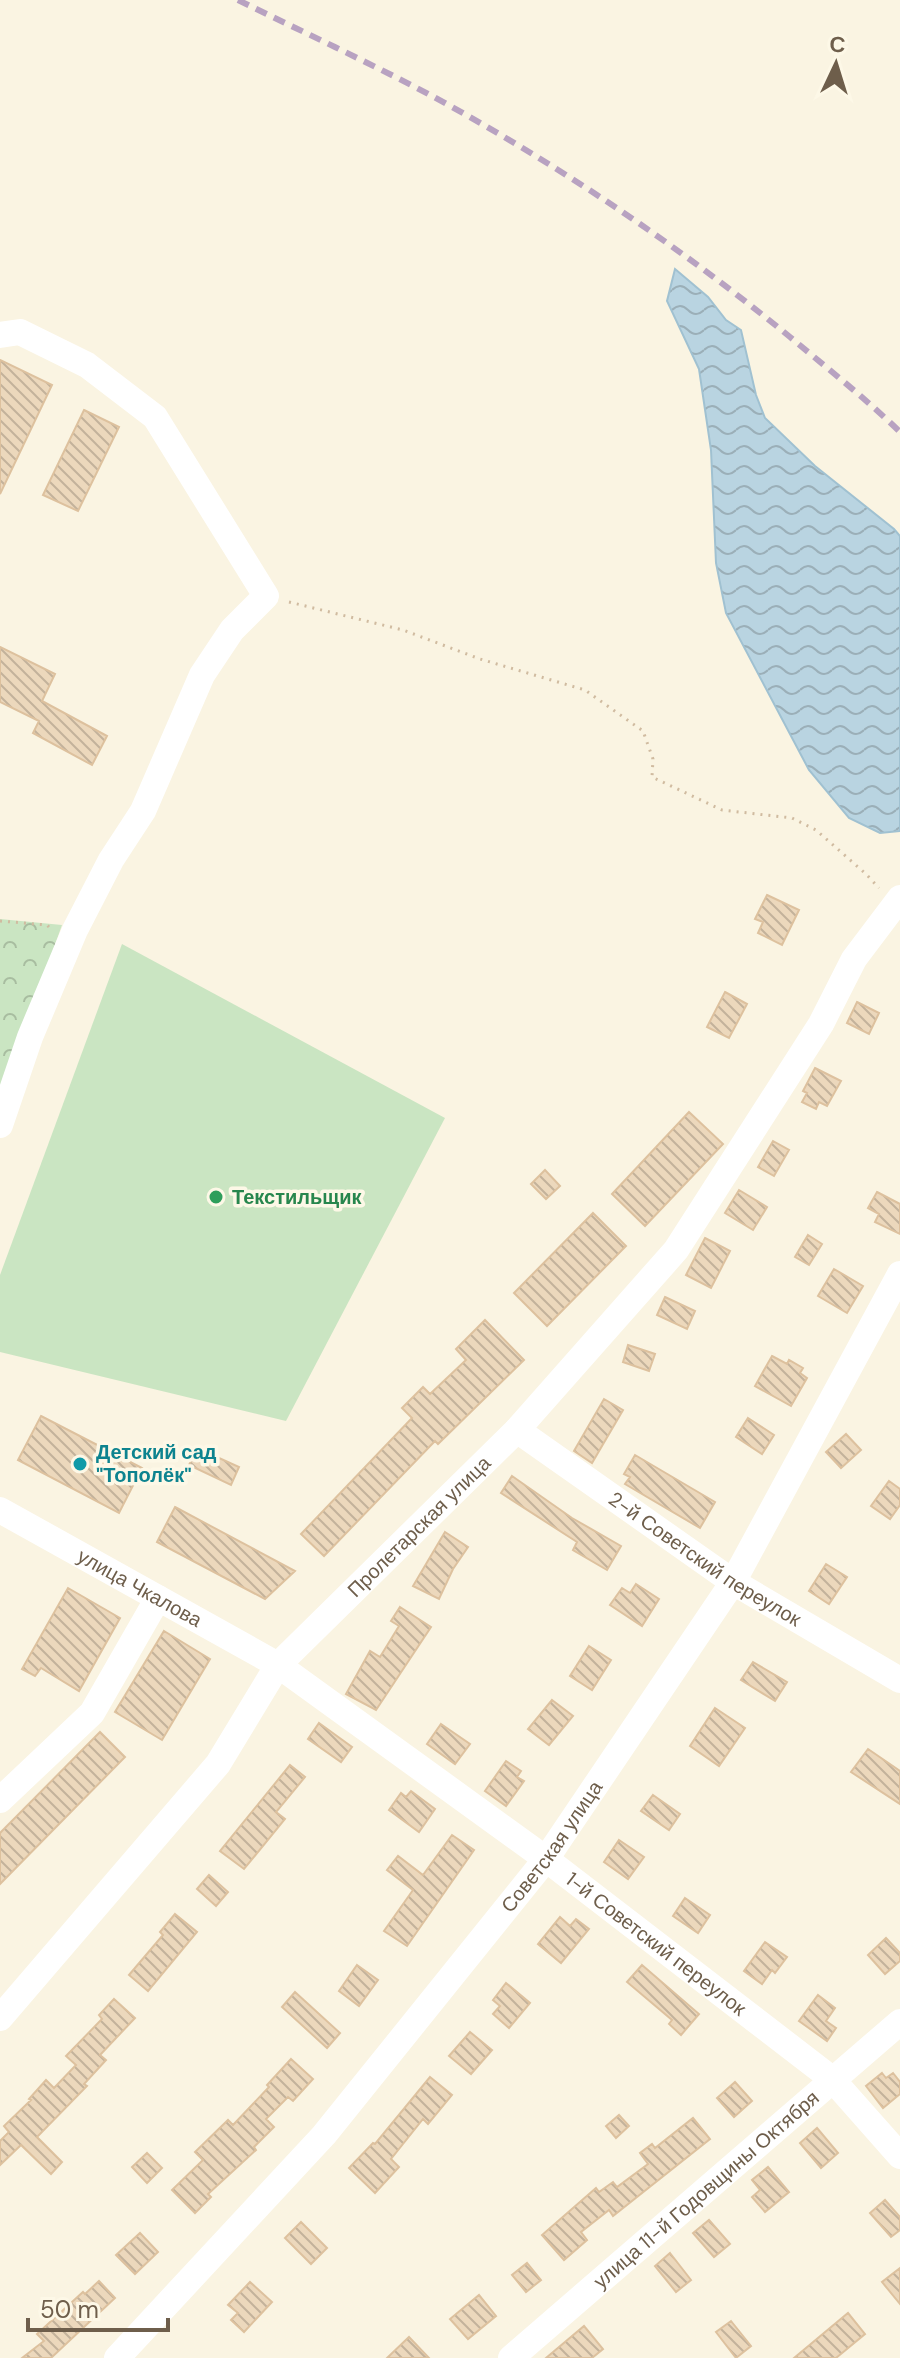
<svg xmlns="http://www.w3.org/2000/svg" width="900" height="2358" viewBox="0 0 900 2358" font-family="'DM Sans',sans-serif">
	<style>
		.park { fill: url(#park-crowns) }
		.garden { fill: #cae5c2 }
		.water { fill: url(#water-waves); stroke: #a0c1d1; stroke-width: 2 }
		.building { fill: url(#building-back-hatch); stroke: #ddc19e; stroke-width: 2 }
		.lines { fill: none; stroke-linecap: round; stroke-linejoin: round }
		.path { stroke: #d0bba0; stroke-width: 3; stroke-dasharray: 2 6; stroke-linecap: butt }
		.minor { stroke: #fff; stroke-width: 26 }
		.rail { stroke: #b8a2c1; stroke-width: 6; stroke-dasharray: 12 8; stroke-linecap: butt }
		.leisure-dot { fill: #2e9e5b; stroke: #fdf8e7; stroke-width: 3 }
		.culture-dot { fill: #0f9aa8; stroke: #fdf8e7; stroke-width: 3 }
		.labels { text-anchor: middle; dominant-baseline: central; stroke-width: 7; stroke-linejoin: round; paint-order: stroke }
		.leisure-label { font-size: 20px; font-weight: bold; fill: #27864d; stroke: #fdf8e7; text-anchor: start }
		.culture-label { font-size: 20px; font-weight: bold; fill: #0d838f; stroke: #fdf8e7; text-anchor: start }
		.street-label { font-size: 20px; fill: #6e5e4b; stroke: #fdf8e7 }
	</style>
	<defs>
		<pattern id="park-crowns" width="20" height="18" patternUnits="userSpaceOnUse" patternTransform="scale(2)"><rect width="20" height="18" fill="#cae5c2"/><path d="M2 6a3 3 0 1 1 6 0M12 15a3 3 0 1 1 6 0" fill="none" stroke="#a8bda0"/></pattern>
		<pattern id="water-waves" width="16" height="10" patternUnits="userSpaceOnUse" patternTransform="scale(2)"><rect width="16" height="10" fill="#b9d4e1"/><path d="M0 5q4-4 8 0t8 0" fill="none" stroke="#9bafb8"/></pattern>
		<pattern id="building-back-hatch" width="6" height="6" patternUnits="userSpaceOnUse" patternTransform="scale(2)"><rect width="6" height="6" fill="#ecd8bc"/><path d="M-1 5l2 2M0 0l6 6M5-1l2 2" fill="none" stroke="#c3b29b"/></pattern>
	</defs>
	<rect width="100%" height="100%" fill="#faf4e2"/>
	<!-- park -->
	<path class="park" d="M0,919l62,6 -62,174z"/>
	<!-- garden -->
	<path class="garden" d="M122,944l323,174 -159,303 -286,-69v-77z"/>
	<!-- water -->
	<path class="water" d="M675,269l33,28 18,23 15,10 15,65 9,23 50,48 79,63 6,7v295l-20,2 -31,-15 -40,-48 -83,-157 -10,-50 -5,-113 -12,-81 -32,-68z"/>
	<!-- building -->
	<path class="building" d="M0,360l52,25 -52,109z
		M84,410l35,17 -41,84 -35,-16z
		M0,647l55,27 -13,27 65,35 -15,29 -59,-32 6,-12 -39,-19z
		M767,895l32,15 -17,35 -24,-12 5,-11 -8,-3z
		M725,992l22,12 -18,34 -22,-11z
		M857,1002l22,11 -10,21 -22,-11z
		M815,1068l26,13 -14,25 -8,-4 -3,7 -14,-7 5,-9 -4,-2z
		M689,1112l34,32 -78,82 -33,-32z
		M773,1141l16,9 -15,26 -16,-9z
		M545,1170l15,16 -14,13 -15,-15z
		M739,1190l28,17 -14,23 -28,-17z
		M877,1192l23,12v30l-25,-12 4,-8 -11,-6z
		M593,1213l33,33 -79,80 -33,-33z
		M808,1235l14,9 -13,21 -14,-8z
		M705,1238l25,13 -19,37 -25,-13z
		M834,1269l29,17 -16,27 -29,-17z
		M665,1297l30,14 -8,18 -30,-14z
		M485,1320l39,40 -86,84 -3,-3 -111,115 -23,-22 111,-116 -10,-10 21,-21 7,7 36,-34 -10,-11z
		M628,1345l27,9 -6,17 -26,-9z
		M772,1356l15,8 2,-4 14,8 -3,5 7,5 -16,28 -36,-20z
		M604,1399l19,11 -31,53 -18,-12z
		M41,1416l101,52 -23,45 -101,-53z
		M748,1418l26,17 -12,19 -26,-17z
		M846,1434l15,16 -20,18 -15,-16z
		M197,1448l42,19 -8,18 -42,-20z
		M635,1455l80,47 -15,26 -75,-44 5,-7 -6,-3z
		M512,1476l60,42 49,28 -14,24 -34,-20 4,-8 -76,-49z
		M889,1481l11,8v16l-10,14 -19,-13z
		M175,1507l120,64 -30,28 -108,-57z
		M445,1532l23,15 -15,22 -14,30 -26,-13z
		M826,1564l21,13 -18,27 -20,-13z
		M636,1584l23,15 -17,27 -32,-21 12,-17 8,5z
		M68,1588l52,30 -41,73 -38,-23 -6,8 -13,-7z
		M400,1607l31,20 -55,83 -30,-16 24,-43 10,6 19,-31 -8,-5z
		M164,1631l46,28 -48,81 -47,-28z
		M589,1646l22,14 -19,30 -22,-14z
		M753,1662l34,20 -12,19 -34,-21z
		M552,1700l21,16 -24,29 -21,-16z
		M715,1708l30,20 -26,38 -29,-20z
		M319,1723l33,24 -11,15 -33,-23z
		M441,1724l29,20 -15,20 -28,-20z
		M100,1732l25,25 -125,127v-51z
		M868,1749l32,22v33l-49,-32z
		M506,1761l15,10 -4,6 7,4 -18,25 -21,-15z
		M290,1765l15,12 -29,35 9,7 -41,50 -24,-18z
		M411,1791l24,18 -16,23 -30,-22 12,-17 5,4z
		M653,1795l27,19 -11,16 -28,-19z
		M452,1835l22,15 -67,96 -23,-15 29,-41 -26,-20 11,-14 25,19z
		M619,1840l25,17 -16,22 -24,-17z
		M209,1875l19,17 -12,14 -19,-17z
		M685,1898l25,17 -12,18 -25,-17z
		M175,1914l22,18 -49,59 -19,-16 34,-40 -3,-3z
		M560,1917l10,9 6,-7 13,10 -28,34 -23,-19z
		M886,1938l14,15v8l-15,13 -17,-19z
		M765,1942l22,15 -12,16 -3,-3 -10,14 -18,-13z
		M357,1965l21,15 -19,26 -20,-15z
		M642,1965l57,49 -18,21 -12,-11 3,-4 -45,-38z
		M506,1983l24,20 -21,25 -16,-14 7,-8 -7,-6z
		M295,1992l45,41 -13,15 -45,-41z
		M818,1995l17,13 -9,13 10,7 -9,13 -28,-20z
		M114,1999l21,19 -35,37 6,5 -22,24 3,2 -50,51 25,25 -11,12 -30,-29 -21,20v-24l9,-9 -5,-6 27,-26 -2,-1 17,-19 8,8 22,-23 -10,-9 36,-37 -3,-4z
		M470,2032l22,18 -21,24 -22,-18z
		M291,2059l22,20 -20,22 -5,-4 -22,22 8,8 -20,20 2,3 -48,44 3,3 -16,16 -23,-23 31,-30 -8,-8 33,-32 5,5 36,-38 -2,-2z
		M882,2073l4,5 7,-5 7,9v12l-17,14 -17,-22z
		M430,2077l22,18 -24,29 -5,-5 -32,40 8,8 -24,26 -26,-25 24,-25 2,1z
		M735,2082l17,19 -18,16 -17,-19z
		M619,2115l10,11 -13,12 -10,-12z
		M693,2118l17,21 -97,77 -4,-6 -28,22 6,8 -23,20 -22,-25 54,-47 3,4 14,-10 4,5 31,-23 -8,-11 12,-9 3,4z
		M817,2128l21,25 -17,15 -21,-25z
		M147,2153l15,15 -15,15 -15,-16z
		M768,2167l21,25 -24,20 -13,-15 8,-7 -8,-10z
		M885,2200l15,17v13l-9,7 -21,-24z
		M709,2220l21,24 -16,13 -21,-24z
		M301,2222l26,26 -16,16 -26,-26z
		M140,2233l18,19 -23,22 -19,-19z
		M670,2253l21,27 -15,12 -21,-26z
		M527,2263l14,17 -15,12 -14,-17z
		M900,2268v36l-18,-22z
		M99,2281l16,17 -64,60h-29l22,-17 -7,-7 46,-42 2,2z
		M250,2282l22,20 -28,30 -13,-12 7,-7 -10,-8z
		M479,2295l17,21 -28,23 -18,-20z
		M848,2313l17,21 -29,24h-42z
		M731,2321l20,25 -15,12 -20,-26z
		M584,2326l19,23 -11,9h-46z
		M409,2337l20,21h-42z"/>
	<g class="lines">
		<!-- path -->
		<path class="path" d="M289,602l114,28 77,29 105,31 58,41 10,28 -1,18 70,33 70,8 24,12 50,44 13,14
			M0,921l47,4 4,4"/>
		<!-- minor -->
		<g class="minor">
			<path d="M0,335l20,-3 67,33 68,52 111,179 -34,34 -30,45 -59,136 -32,49 -36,70 -45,107 -30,88"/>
			<path id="s1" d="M517,1430l216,152 167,98"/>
			<path id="s2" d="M0,1510l278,155 268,194 286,220 68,77"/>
			<path d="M0,1800l92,-87 66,-115"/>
			<path id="s3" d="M0,2018l218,-254 60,-99 239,-235 159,-180 145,-226 33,-65 46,-61"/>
			<path id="s4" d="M117,2358l207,-223 222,-276 187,-277 167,-308"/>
			<path id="s5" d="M511,2358l389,-336"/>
		</g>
		<!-- rail -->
		<path class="rail" d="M238,0c65,32 132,63 196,97 126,69 245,149 356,240 37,31 75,61 110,95"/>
	</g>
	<!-- markers -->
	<circle class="leisure-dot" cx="216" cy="1197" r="8"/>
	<circle class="culture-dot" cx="80" cy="1464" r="8"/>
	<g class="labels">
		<!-- leisure labels -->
		<g class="leisure-label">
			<text x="232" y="1197">Текстильщик</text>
		</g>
		<!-- culture labels -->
		<g class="culture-label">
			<text x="96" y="1452">Детский сад<tspan x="96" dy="23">"Тополёк"</tspan></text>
		</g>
		<!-- street labels -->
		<g class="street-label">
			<text stroke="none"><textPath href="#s3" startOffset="648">Пролетарская улица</textPath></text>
			<text stroke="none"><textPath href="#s1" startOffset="228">2-й Советский переулок</textPath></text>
			<text stroke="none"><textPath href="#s2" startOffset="160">улица Чкалова</textPath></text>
			<text stroke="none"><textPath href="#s4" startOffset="672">Советская улица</textPath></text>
			<text stroke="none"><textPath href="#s2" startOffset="788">1-й Советский переулок</textPath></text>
			<text stroke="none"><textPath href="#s5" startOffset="258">улица 11-й Годовщины Октября</textPath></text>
		</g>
	</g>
	<!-- north arrow -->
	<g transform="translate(836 64) rotate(4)" stroke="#fdf8e7" stroke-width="6" paint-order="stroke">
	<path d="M0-6L14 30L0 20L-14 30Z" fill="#6e5e4b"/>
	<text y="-12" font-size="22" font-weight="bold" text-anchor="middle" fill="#6e5e4b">С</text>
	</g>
	<!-- scale -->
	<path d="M28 2318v12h140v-12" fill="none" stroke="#6e5e4b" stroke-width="4"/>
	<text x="40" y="2318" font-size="24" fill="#6e5e4b" stroke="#fdf8e7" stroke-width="6" paint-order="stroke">50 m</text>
</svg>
